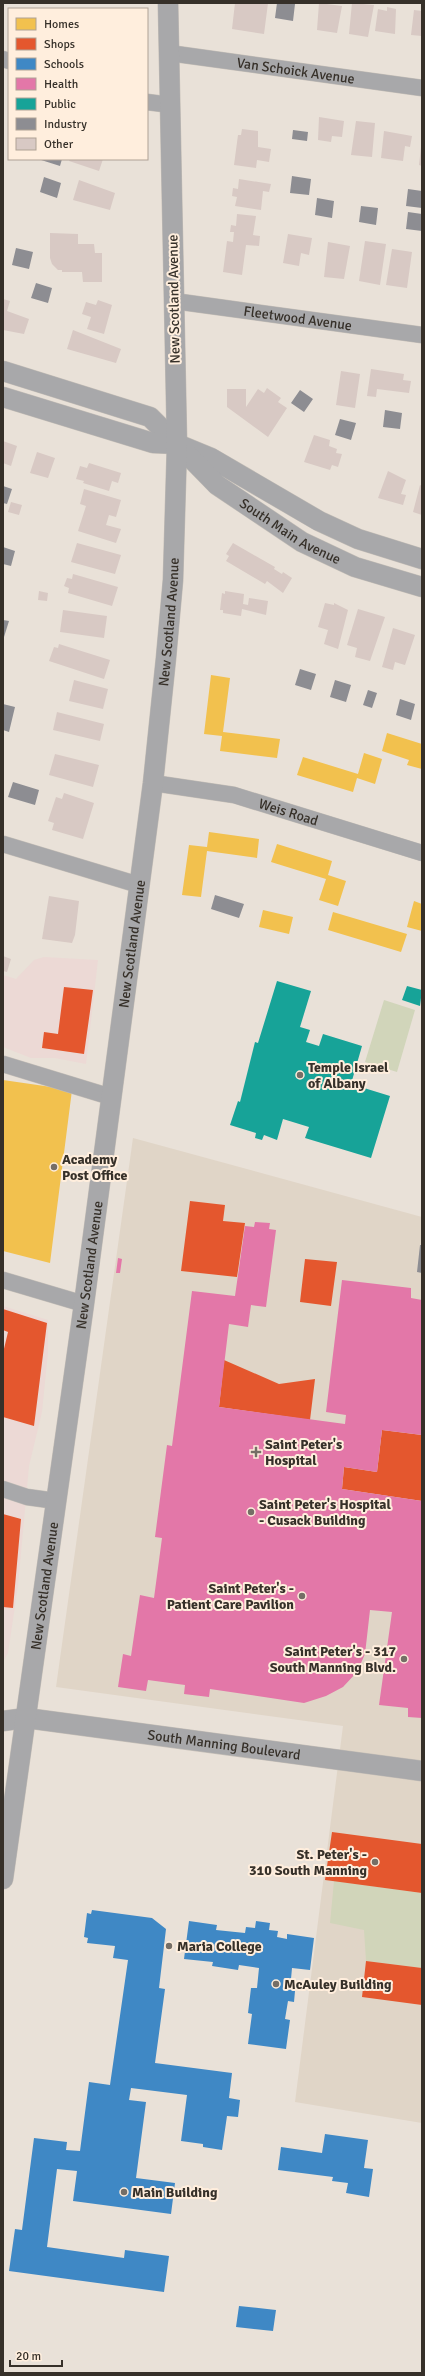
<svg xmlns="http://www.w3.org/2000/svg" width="425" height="2376" viewBox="0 0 425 2376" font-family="Signika,sans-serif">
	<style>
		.commercial { fill: #ecd9d5 }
		.medical { fill: #e0d5c7 }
		.green { fill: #d1d5ba }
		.homes { fill: #f2c14e }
		.shops { fill: #e4572e }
		.schools { fill: #3f88c5 }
		.health { fill: #e377a8 }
		.public { fill: #17a398 }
		.industry { fill: #8d8d92 }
		.building { fill: #d8c9c4 }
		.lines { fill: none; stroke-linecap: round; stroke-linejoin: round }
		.minor-casing { stroke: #c4beb7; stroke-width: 17 }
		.tertiary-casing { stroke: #c4beb7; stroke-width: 21 }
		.minor { stroke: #a8a8aa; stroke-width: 16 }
		.tertiary { stroke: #a8a8aa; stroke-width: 20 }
		.poi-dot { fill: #756e66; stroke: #fed; stroke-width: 1.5 }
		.labels { text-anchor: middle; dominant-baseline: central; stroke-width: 4; stroke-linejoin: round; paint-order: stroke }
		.street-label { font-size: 14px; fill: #363029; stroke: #fed }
		.poi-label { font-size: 14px; font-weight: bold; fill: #363029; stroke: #fed; text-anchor: start }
	</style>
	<rect width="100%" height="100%" fill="#e9e1d8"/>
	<!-- commercial -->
	<path class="commercial" d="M44,957l54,3 -12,104 -31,-6h-24l-28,-11v-72l13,4 18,-19z
		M3,1306l45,14v32l-6,60 -13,54 -11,120 -10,67 -5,9z"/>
	<!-- medical -->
	<path class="medical" d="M133,1138l289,79v906l-127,-21 48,-376 -287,-39z"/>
	<!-- green -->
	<path class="green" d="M384,1000l31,10 -18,62 -32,-10z
		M334,1881l88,12v75l-56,-7 -2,-31 -34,-7z"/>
	<!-- homes -->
	<path class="homes" d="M211,675l19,3 -7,54 57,7 -3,19 -57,-7 2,-15 -18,-2z
		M387,733l35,11v25l-15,-4 2,-5 -27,-9z
		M364,753l18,6 -7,25 -18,-6 -4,14 -56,-17 6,-18 55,17z
		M209,832l50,7 -2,19 -50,-7 -6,46 -19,-2 7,-50 18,2z
		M277,844l55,17 -4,14 18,6 -8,25 -19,-6 7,-21 -55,-17z
		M414,901l8,3v27l-15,-4z
		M263,910l30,7 -4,17 -30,-7z
		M333,912l74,22 -6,18 -73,-22z
		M3,1080l69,10 -22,173 -47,-12z"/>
	<!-- shops -->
	<path class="shops" d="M64,987l29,3 -9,64 -42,-6 2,-16 14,2z
		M190,1201l35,4 -2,16 22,2 -8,54 -56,-6z
		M305,1259l32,3 -6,44 -31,-4z
		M3,1309l44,14 -13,103 -31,-9v-64l5,-21 -5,-2z
		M224,1360l55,24 36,-5 -5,41 -91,-13z
		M382,1430l40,5v66l-80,-12 2,-22 33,5z
		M3,1514l18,5 -8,89 -10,-1z
		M332,1832l90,12v49l-97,-13z
		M366,1961l56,7v37l-60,-8z"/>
	<!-- schools -->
	<path class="schools" d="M92,1910l60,8 14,11 -7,59 6,1 -10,74 77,10 -3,25 11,2 -2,17 -11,-1 -5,34 -19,-3v-3l-22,-3 6,-46 -56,-7 -2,12 17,2 -10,76 39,5 -4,31 -98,-13 4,-30 -20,-2 -10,78 77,11 1,-8 44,6 -5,36 -155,-21 6,-42 7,1 12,-92 33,4 -1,8 14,1 9,-69 21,3 18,-125 -15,-2 2,-12 -28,-3 1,-5 -4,-1 3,-24 4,1z
		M189,1921l28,4 -1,5 29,3 1,-6 9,1 1,-7 14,2 -1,7 9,1 -1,6 10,2v-5l27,4 -4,32 -18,-2 -1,11 5,1 -2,22 -6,-1 -3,18 5,1 -4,29 -38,-5 4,-30 -4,-1 3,-25h6l2,-20 -20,-3 -1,5 -26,-4 1,-4 -29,-3z
		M325,2134l43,6 -4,28 9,1 -4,28 -23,-4 2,-10 -16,-2 1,-4 -55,-7 3,-23 41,6z
		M239,2306l37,4 -3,21 -37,-4z"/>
	<!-- health -->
	<path class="health" d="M255,1222l15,1 -1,6 7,1 -10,77 -15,-2 -3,22 -19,-3 -10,83 126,17 1,-9 -20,-3 16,-132 69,8v10l11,2v135l-40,-5 -5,42 -33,-5 -2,22 80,12v217l-14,-1v-9l-29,-3 13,-93 -22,-2 -5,44 -8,18 -14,15 -17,9 -22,7 -94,-14 -1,8 -25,-3 1,-9 -37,-5 -2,11 -28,-4 5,-33 8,2 9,-61 14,3 8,-60 -7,-1 12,-92 5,1 20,-155 43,5 10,-70 9,1z
		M118,1258l4,1 -2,14h-4z"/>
	<!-- public -->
	<path class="public" d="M277,981l34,10 -11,36 10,3 -4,12 13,4 4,-12 39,12 -11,38 39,12 -19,62 -66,-20 4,-11 -26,-8 -6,21 -13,-5 -2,5 -7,-2 1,-5 -26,-8 8,-24 2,1 15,-60 3,1z
		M407,986l15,4 -2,16 -18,-6z"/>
	<!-- industry -->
	<path class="industry" d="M277,3l18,1 -2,17 -18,-3z
		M293,130l15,2 -1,9 -15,-2z
		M38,159h24l-2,7z
		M292,176l19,3 -2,16 -19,-2z
		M44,177l17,6 -4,15 -17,-6z
		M408,189l14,2v17l-16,-2z
		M317,198l17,3 -2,17 -17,-3z
		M361,206l17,2 -2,17 -17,-3z
		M408,212l14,2v17l-16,-2z
		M16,248l17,4 -4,17 -17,-4z
		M36,283l16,5 -4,15 -17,-5z
		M300,390l13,9 -9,13 -13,-9z
		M385,410l17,3 -2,16 -17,-2z
		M340,419l16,4 -5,17 -16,-5z
		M3,486l9,3 -5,15 -4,-1z
		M3,547l12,4 -4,15 -8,-2z
		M3,620l6,1 -5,16 -1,-1z
		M300,669l16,5 -5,16 -16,-5z
		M335,680l16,5 -5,17 -16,-5z
		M368,690l9,3 -5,15 -9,-3z
		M400,699l15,5 -4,16 -15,-5z
		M3,704l12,3 -6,25 -6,-2z
		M13,782l26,8 -4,15 -27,-8z
		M215,895l29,9 -5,14 -28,-9z
		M420,1245h2v28l-5,-1z"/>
	<!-- building -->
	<path class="building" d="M235,3h33l-4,31 -32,-5z
		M319,3l23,3 -5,27 -20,-3z
		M352,3l22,2 -6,32 -19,-3z
		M387,7l9,2 -1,25 -20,-3 3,-22 9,2z
		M414,10l8,1v25l-11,-1z
		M319,117l25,4 -2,16 -10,-1 -1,6 -13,-2z
		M356,121l19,2 -3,34 -21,-2z
		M242,129l16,2v16l13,2 -2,13 -12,-2 -1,8 -22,-3 4,-30h3z
		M384,131l28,5 -2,11 -5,-1 -2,15 -22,-3z
		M421,147h1v19l-3,-1z
		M70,159h33l-4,12 -30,-10z
		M239,179l32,5 -2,8 -6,-1 -2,19 -26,-4 2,-9 -5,-1 1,-8 5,1z
		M79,180l36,13 -5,17 -37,-10z
		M237,214l19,2 -3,19 7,1 -1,10 -13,-1 -4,30 -19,-3 4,-31 6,1 1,-10h-4l1,-7 5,1z
		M50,233l28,1v10h16l1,9h7v29h-19l-1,-10h-20v-2h-4l-6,-6 -2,-6z
		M288,234l24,4 -3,17 -8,-2 -2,13 -16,-3z
		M365,241l21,3 -6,41 -21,-4z
		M328,242l22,4 -6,33 -20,-2z
		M392,249l20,3 -5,36 -21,-3z
		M3,299l7,2 -3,10 22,8 -5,15 -21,-4z
		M98,300l14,5 -8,29 -17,-5 4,-12 -9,-3 4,-12 10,3z
		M73,330l48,19 -5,14 -49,-14z
		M371,369l33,5 -1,6 8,1 -2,12 -32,-4 -1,8 -9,-1z
		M341,371l19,3 -5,34 -19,-3z
		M267,388l14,10 -3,4 9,6 -19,29 -41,-30v-18h19v18l12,-18 6,4z
		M314,435l16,5 -1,6 8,3 -1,4 6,1 -4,13 -6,-2 -2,5 -26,-8z
		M3,441l14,5 -6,20 -8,-3z
		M37,452l18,6 -7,20 -18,-5z
		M89,463l32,10 -3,10 -6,-2 -3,10 -26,-8 1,-2 -8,-2 4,-13 7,2z
		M388,471l18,9 -5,14 5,1 -3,10 -25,-7z
		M420,485l2,1v29l-9,-3z
		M84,489l37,11 -5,17 -7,-2 -3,10 15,4 -5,14 -38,-12 8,-25 -6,-2z
		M11,502l11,3 -3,10 -11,-3z
		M77,543l44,12 -6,19 -44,-12z
		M233,543l42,24 -1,2 8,5 1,-2 9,6 -9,15 -16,-12 -2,3 -39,-23 3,-5 -3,-2z
		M73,574l45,13 -6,19 -44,-13 1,-5 -5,-2 3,-8 5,1z
		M39,591l9,2 -1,8 -9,-1z
		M225,591l19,3 -1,10 5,1 1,-7 19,3 -2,14 -24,-6 -1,7 -18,-3v-3h-3l2,-17 3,1z
		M325,603l9,2v-2l14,7 -10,39 -14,-5 4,-14 -10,-3z
		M358,609l27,8 -15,44 -15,-4 2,-9 -10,-3z
		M63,610l44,6 -3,22 -44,-6z
		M393,628l22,7 -10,30 -10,-3 -2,8 -11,-3z
		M59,644l51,16 -6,19 -55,-18 5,-14 4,1z
		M74,680l34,9 -5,20 -34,-8z
		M57,712l47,12 -4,17 -47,-11z
		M55,754l44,11 -6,22 -44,-12z
		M64,793l30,10 -11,36 -31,-9 2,-7 -6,-2 8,-24 6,2z
		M49,896l30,5 -4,34 -3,8 -30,-4z
		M3,956l8,3 -4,13 -4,-1z"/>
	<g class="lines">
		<!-- minor casing -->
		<g class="minor-casing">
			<g id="minor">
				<path id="s1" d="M169,53l253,35"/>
				<path d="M3,59l6,2"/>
				<path d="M147,102l24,3"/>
				<path id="s2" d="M174,301l248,34"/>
				<path id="s3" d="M153,783l81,12 188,58"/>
				<path d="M3,844l136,41"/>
				<path d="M3,1064l108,33"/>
				<path d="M3,1280l81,24"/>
				<path d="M3,1489l24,8 29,4"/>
			</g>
		</g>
		<!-- tertiary casing -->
		<g class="tertiary-casing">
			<g id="tertiary">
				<path d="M3,371l147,46 27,27 34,14 108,63 39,18 64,20"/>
				<path id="s4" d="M3,397l150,46 24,1 40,41 85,57 53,25 67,20"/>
				<path id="s5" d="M3,1721l23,-3 396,53"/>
				<path id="s6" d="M3,1879l81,-575 69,-521 13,-125 7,-78 4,-136 -9,-441"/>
			</g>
		</g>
		<!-- minor -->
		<use href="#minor" class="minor"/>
		<!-- tertiary -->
		<use href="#tertiary" class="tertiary"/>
	</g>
	<!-- markers -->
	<g class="poi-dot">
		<circle cx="300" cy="1075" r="4"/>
		<circle cx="54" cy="1167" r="4"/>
		<path d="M254 1446h4v4h4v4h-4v4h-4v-4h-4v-4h4z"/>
		<circle cx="251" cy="1512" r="4"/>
		<circle cx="302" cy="1596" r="4"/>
		<circle cx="404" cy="1659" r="4"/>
		<circle cx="375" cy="1862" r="4"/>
		<circle cx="169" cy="1946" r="4"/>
		<circle cx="276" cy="1984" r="4"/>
		<circle cx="124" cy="2192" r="4"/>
	</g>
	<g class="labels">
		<!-- street labels -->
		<g class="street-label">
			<text stroke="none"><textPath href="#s1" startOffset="128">Van Schoick Avenue</textPath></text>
			<text transform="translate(174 299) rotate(-91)">New Scotland Avenue</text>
			<text stroke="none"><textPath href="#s2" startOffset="125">Fleetwood Avenue</textPath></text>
			<text stroke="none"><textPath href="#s4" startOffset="325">South Main Avenue</textPath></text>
			<text stroke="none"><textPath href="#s6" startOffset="1268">New Scotland Avenue</textPath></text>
			<text stroke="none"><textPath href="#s3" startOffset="139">Weis Road</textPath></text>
			<text stroke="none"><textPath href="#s6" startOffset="944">New Scotland Avenue</textPath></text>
			<text stroke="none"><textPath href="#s6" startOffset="620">New Scotland Avenue</textPath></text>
			<text stroke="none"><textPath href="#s6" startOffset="296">New Scotland Avenue</textPath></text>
			<text stroke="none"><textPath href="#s5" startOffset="223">South Manning Boulevard</textPath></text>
		</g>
		<!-- poi labels -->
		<g class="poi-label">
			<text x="308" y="1067">Temple Israel<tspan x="308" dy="16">of Albany</tspan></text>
			<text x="62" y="1159">Academy<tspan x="62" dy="16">Post Office</tspan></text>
			<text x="265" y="1444">Saint Peter's<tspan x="265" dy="16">Hospital</tspan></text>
			<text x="259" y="1504">Saint Peter's Hospital<tspan x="259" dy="16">- Cusack Building</tspan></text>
			<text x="294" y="1588" text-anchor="end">Saint Peter's -<tspan x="294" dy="16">Patient Care Pavilion</tspan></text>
			<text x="396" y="1651" text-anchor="end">Saint Peter's - 317<tspan x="396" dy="16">South Manning Blvd.</tspan></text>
			<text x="367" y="1854" text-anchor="end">St. Peter's -<tspan x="367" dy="16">310 South Manning</tspan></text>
			<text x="177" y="1946">Maria College</text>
			<text x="284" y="1984">McAuley Building</text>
			<text x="132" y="2192">Main Building</text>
		</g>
	</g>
	<!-- border -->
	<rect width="425" height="2376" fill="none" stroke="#363029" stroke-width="8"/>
	<!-- legend -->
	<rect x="8" y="8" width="140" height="152" fill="#ffeedd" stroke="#afa295"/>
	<rect x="16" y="18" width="20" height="12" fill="#f2c14e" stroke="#afa295"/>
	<text x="44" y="28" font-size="12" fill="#363029">Homes</text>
	<rect x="16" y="38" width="20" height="12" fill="#e4572e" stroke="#afa295"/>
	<text x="44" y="48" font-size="12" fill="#363029">Shops</text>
	<rect x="16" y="58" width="20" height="12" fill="#3f88c5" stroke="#afa295"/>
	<text x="44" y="68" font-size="12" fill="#363029">Schools</text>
	<rect x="16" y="78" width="20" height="12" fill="#e377a8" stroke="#afa295"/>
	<text x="44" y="88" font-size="12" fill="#363029">Health</text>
	<rect x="16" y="98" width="20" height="12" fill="#17a398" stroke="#afa295"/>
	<text x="44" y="108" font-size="12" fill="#363029">Public</text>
	<rect x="16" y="118" width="20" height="12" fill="#8d8d92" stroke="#afa295"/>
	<text x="44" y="128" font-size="12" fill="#363029">Industry</text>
	<rect x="16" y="138" width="20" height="12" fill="#d8c9c4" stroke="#afa295"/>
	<text x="44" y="148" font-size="12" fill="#363029">Other</text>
	<!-- scale -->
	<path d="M10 2360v6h52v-6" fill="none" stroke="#363029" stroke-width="2"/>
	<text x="16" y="2360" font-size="12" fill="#363029" stroke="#ffeedd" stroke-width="3" paint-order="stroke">20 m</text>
</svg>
